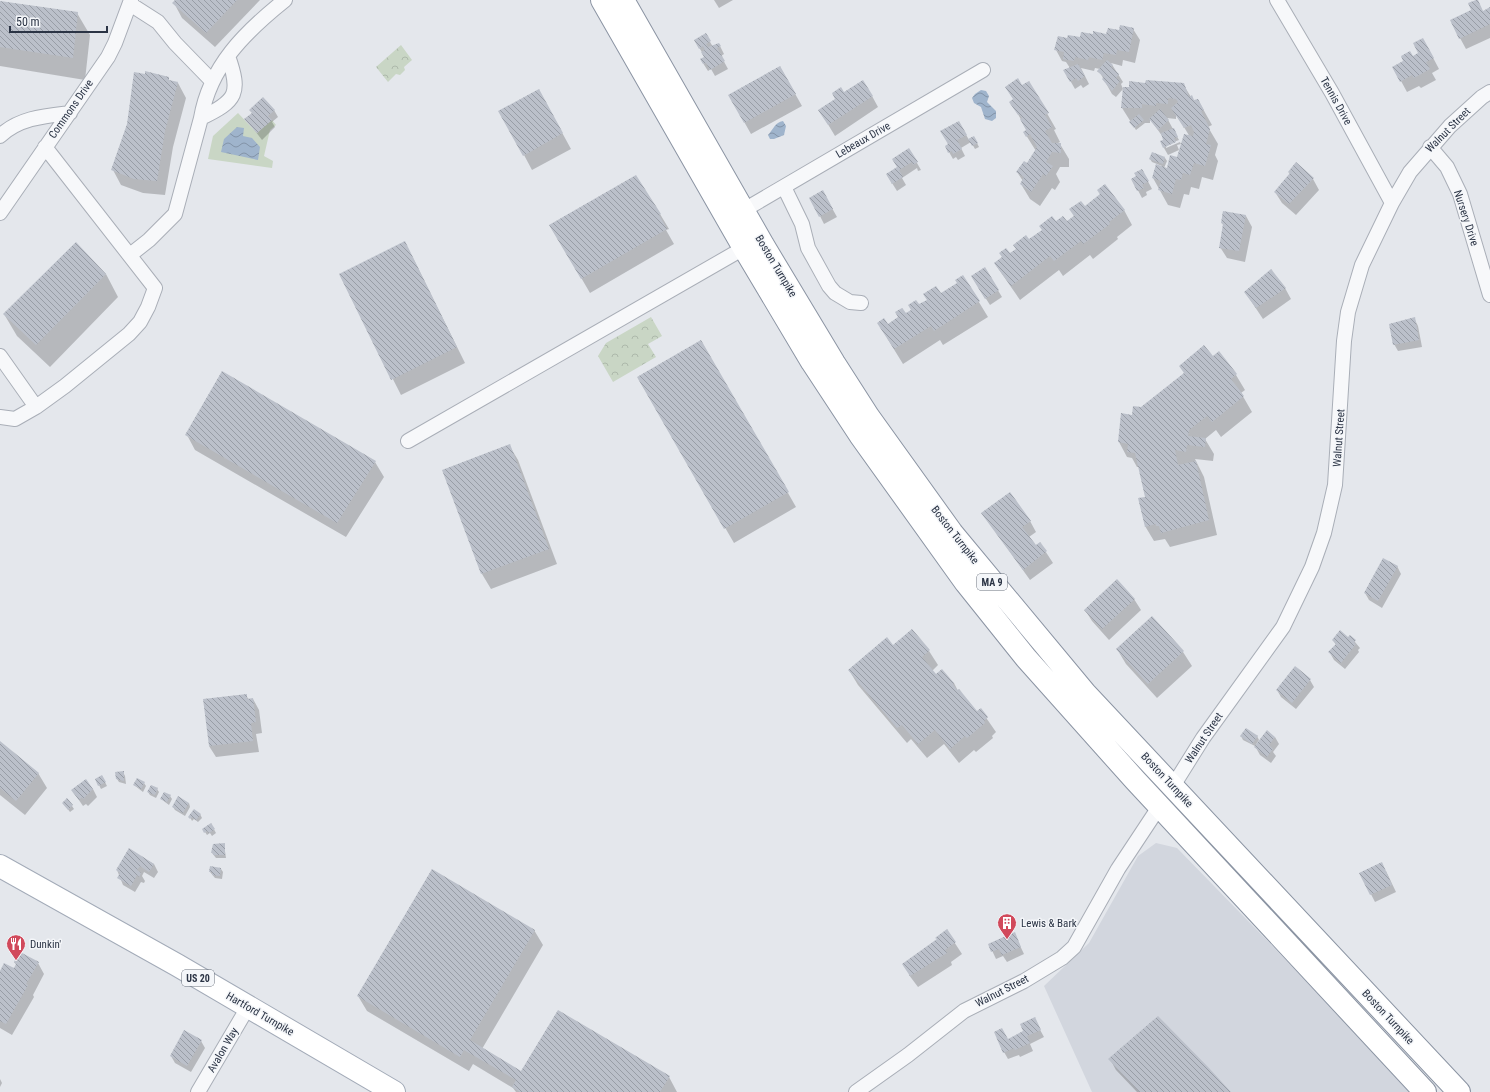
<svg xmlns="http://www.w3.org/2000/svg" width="1490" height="1092" viewBox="0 0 1490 1092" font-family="'Roboto Condensed',sans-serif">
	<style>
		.built { fill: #d2d6de }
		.park { fill: url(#park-crowns) }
		.garden { fill: #c9d6c5 }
		.water { fill: url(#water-waves) }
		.shadow { fill: #0003 }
		.building { fill: url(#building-back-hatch) }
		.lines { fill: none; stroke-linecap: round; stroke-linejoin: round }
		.minor-casing { stroke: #a9aeb7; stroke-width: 16 }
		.primary-casing { stroke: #a3abb8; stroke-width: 24 }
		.trunk-casing { stroke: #8b94a3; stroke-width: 24 }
		.minor { stroke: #f7f8fa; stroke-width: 14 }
		.primary { stroke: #fff; stroke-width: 22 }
		.trunk { stroke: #fff; stroke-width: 22 }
		.labels { text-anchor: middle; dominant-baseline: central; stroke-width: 3; stroke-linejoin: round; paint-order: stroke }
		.shield { fill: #f4f6f9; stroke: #676e7b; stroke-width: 1 }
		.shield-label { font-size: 10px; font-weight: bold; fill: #2b3445 }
		.street-label { font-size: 11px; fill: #2b3445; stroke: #f4f6f9 }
		.poi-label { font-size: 11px; fill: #2b3445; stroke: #f4f6f9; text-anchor: start }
	</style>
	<defs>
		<pattern id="park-crowns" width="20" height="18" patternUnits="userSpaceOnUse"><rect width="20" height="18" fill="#c9d6c5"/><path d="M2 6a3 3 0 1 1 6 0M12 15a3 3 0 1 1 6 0" fill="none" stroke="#adb8ab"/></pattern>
		<pattern id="water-waves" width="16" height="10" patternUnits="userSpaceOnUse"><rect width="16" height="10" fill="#9fb4cc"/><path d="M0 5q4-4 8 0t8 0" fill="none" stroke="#8293a7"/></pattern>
		<pattern id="building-back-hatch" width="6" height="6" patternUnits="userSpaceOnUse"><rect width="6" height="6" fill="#bbc0ca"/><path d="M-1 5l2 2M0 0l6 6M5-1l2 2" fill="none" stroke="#989da6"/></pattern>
	</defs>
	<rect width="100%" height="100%" fill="#e4e7ec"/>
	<!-- built -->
	<path class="built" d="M1156,843l21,5 192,197 43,47h-320l-48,-106 45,-43 49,-87z"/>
	<!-- park -->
	<path class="park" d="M401,45l11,15 -8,7 1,3 -5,5 -4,-1 -8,8 -12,-15z
		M651,317l11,19 -14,8 8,13 -43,25 -15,-26 8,-13z"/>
	<!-- garden -->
	<path class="garden" d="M238,113l19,20 15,-13 4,5 -6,5 -6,26 9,5 -1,7 -64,-9 5,-23z"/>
	<!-- water -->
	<path class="water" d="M981,90l5,1 3,5 -2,6 9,9v7l-4,3 -7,-2 -4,-12 -7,-4 -2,-5 3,-4z
		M783,121l3,5 -2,9 -10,4h-4l-2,-4c5,-5 7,-13 15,-14z
		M237,127l7,1 -1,8 9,2 8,9 -2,13 -37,-8 3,-13z"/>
	<!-- shadow -->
	<path class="shadow" d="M177,0h83l-45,47 -33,-29 -8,-15z
		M714,0h19l-14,8z
		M0,2l77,11 13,22 -5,45 -85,-14z
		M1490,8v30l-24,11 -6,-11 23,-26z
		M1133,29l7,11 -5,23 -12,-3 -1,6 -11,-3 12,19 -2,2 2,5 -7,8 -4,-3 -13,-23 1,-2 -5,-1 -1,3 -13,-3 8,16 -6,4 -2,-3 -6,4 -11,-19 6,-2 -4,-6 -4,-1 -6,-11 12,-11 39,-3z
		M706,35l7,12 6,-3 5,10 -3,2 7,13 -13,7 -4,-7 -3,2 -7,-11 4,-3 -10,-16z
		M1429,50l10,19 -7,4 4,7 -15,8 -2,-2 -12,6 -6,-11z
		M780,67l22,39 -51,28 -22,-39z
		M168,78l2,3 8,2 8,15 -13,49 -8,48 -22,-2 -22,-8 -8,-15z
		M1029,82l27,47 -2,1 6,12 -4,2h4l9,15v8h-9l-4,7 4,8 -5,8 -3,-2 -12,18 -10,-7 -9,-15 2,-3 -6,-9 10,-8 9,-13 -12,-19 3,-2 -16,-28 3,-2 -8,-13 16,-1z
		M1146,84h37l11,18 4,-2 14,25 -4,2 10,17 -3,11 3,6 -5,19 -11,-3 -3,12 -8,-2 -2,8 -5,-1 -4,14 -12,-3 -15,-27 9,-12 -10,-4 -2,-3 15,-1 2,3 -3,7 3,1 11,-11 12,-21 -14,-23v5l-9,-1 12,22 -13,5v3l14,-6 1,2 -4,1 2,5 -11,5 -4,-7 1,-8 -15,-21v4h-5l-9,7 -14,-22 2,-20z
		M844,94l28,2 6,11 -43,29 -9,-15z
		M547,105l24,44 -39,21 -8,-15z
		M274,110l4,7 -6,5 3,5 -13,13 -16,-21z
		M959,122l10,18 5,-3 5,10 -4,2 -4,-7 -10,6 4,8 -7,4 -2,-3 -3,2 -4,-7v-7z
		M909,149l12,21 -3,1 -1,-3 -15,10 4,7 -9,6 -10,-16 11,-8z
		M1142,170l10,19 -6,3 1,3 -5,3 -10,-19 5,-2z
		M1289,172l24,7 6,11 -23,25 -14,-12 -7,-11 15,-18z
		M823,192l14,25 -13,7 -13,-26z
		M1084,207l40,3 8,15 -15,12 1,2 -25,20 -3,-4 -27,21 -4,-6 -39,30 -25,-36 61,-41 11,-1z
		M1223,212l23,4 6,11 -7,35 -18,-4 -7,-11 4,-20 -2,-4z
		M660,214l9,15 -3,1 8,14 -84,49 -39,-67z
		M413,258l52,105 -64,32 -61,-120z
		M985,269l17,28 -12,8 -18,-28z
		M106,274l12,23 -68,70 -33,-31 -13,-22z
		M963,276l25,41 -45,28 -3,-5 -37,24 -16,-26 1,-13 70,-41z
		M1285,288l6,11 -28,20 -18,-27z
		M1414,318l4,8 4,21 -24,4 -4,-7z
		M701,341l95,166 -62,36 -96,-165z
		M1219,353l17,22 9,15 -4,3 11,19 -31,25 -5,-7 -11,9 9,15 -1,7 -18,-2 9,18 13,58 -47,12 -5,-8 -11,2 -9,-15 1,-28 -7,-31h-2l-5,-9 -5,-1 -8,-15 3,-28 11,2z
		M187,435l188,27 9,15 -38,60 -151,-87z
		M509,445l9,15 39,104 -66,25 -9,-15 -39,-103z
		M982,513l48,8 6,11 -7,5 7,9 4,-3 13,20 -23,17z
		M1397,566l4,8 -19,34 -13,-8 -4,-7z
		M1134,599l7,11 -32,30 -17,-19 -7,-11z
		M912,630l17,21 9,14 -6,6 4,4 18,8 4,8 19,21 3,-3 16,23 -4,4 1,2 -17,14 -2,-2 -15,13 -15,-19 -17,14 -16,-19 -4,4 -49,-58 -9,-15 44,-24z
		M1350,636l10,12 -2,2 1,2 -14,17 -11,-9 -4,-7 6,-8 -3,-5 15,-1z
		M1117,649l66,3 9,14 -35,32 -31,-34z
		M1310,680l4,7 -18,22 -15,-12 -4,-7z
		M246,695l3,5 4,-1 6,11 3,23 -6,1 3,18 -43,5 -7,-11z
		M1241,736h16l2,4 -4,6 1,1 19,-10 4,7 -6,8 3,4 -5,7 -11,-8 -5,-9 -12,-6z
		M0,742l38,31 9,15 -22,27 -25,-20z
		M123,772l2,4 1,8 -7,-2 -2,-3z
		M102,776l5,10 -6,3 -5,-10z
		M144,783l2,3 -3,6 -9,-7z
		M93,789l4,8 -9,9 -2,-2 -3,2 -11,-16z
		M157,789l2,3 -3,6 -6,-3 -2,-3z
		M170,796l2,3 -3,6 -8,-6z
		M63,803l9,3 2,3 -4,3z
		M189,803l1,4 -5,9 -10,-6 -2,-3z
		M200,814l2,4 -4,4 -4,-3 -2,2 -2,-4z
		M211,824l5,9 -4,3 -2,-3 -3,2 -4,-6z
		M224,844l2,14h-10l-4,-5z
		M129,850l25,14 4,8 -4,6 -10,-6 -2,4 3,5 -1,2 -3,-1 -6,10 -12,-7 -6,-15z
		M221,869l2,3 -1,7 -7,-1 -5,-6z
		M1386,871l10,21 -21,10 -15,-29z
		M534,930l9,15 -61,104 40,23 147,5 8,15h-161l-3,-4 -40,-24 -4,7 -102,-60 -9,-15z
		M947,931l15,23 -11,8 1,3 -34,22 -9,-12z
		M1014,933l10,21 -17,8 -4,-6 -7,3 -7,-15z
		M15,962l23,1 6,11 -11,21 1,2 -22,38 -12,-7v-55l14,-3 3,-5z
		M1038,1026l6,11 -14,7 3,7 -13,6 -1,-2 -11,4 -4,-7 4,-12z
		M201,1041l4,7 -14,24 -16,-9 -4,-7z
		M1110,1059l120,33h-93l-21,-22z
		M0,1079l2,4 -2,4z"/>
	<!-- building -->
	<path class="building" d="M175,0h62l-31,33 -34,-30z
		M1476,0h2l5,11 7,-4v17l-31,15 -9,-19 21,-10 -3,-7z
		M0,1l78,11 -5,46 -73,-11z
		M1120,25l14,3 -5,24 -12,-2 -1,5 -12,-2 -2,7 -13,-3 -1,3 -13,-3 -1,4 -11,-2 1,-7 -10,-2 4,-14 9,2 1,-3 12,2 1,-5 12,2v-3l13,3 2,-6 11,2z
		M706,33l5,8 -5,3 2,3 11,-4 2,3 -4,2 8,13 -15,9 -4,-7 -3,1 -3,-5 4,-2 -3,-5 4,-2 -2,-4 -4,3 -5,-9z
		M1423,38l11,20 -8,4 4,7 -16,9 -2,-3 -12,7 -8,-15 11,-6 -2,-5 9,-5 3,5 5,-3 -5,-10z
		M1107,60l6,5 -2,2 8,7 -3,4 4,3 -8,10 -10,-12 2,-2 -7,-6z
		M1078,64l7,12 -7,5 -2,-3 -6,4 -7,-12z
		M780,66l16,28 -52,29 -16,-28z
		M145,71l24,6v3l9,2 -13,49 -8,50 -23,-2 -23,-9 16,-46 7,-52 11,2z
		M1018,78l4,7 7,-4 20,32 -4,2 7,12 -7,4 7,12h9v10l-9,-1 -6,10 7,4 -7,10 -3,-2 -12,18 -11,-8 4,-7 -8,-5 8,-11 3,2 10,-16 -7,-13 -4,3 -3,-5 3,-2 -6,-11 2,-1 -3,-4 -1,1 -9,-13 4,-3 -8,-12z
		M863,80l10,16 -45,29 -10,-15 17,-11 -3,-6 9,-6 3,5z
		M1146,80l38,3 5,14 3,-2 2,5 4,-1 6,11 -3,1 9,18 -4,15 5,1 -6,21 -11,-3 -4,12 -7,-2 -2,7 -5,-1 -4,15 -14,-4 3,-9 -9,-3 4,-14 11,4 3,-13 7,2 7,-23 9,2 1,-4 -3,-7 -7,3 -13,-20 7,-6 -2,-3 -8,-1v6l-12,-1v3l-14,-2v4h-21l2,-21h6v-6l16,2z
		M539,89l24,44 -40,23 -25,-45z
		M263,97l12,13 -7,6 4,4 -15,13 -13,-14 8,-6 -3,-3z
		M1160,109l9,11 -11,10 -9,-11z
		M1139,114l5,6 -10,8 -5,-6z
		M959,121l8,14 -10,5 5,9 -9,5 -1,-3 -4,2 -3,-7 3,-2 -8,-13z
		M1174,128l4,9 -4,1 2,4 -13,6 -3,-7 3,-1 -2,-7z
		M974,136l4,7 -6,3 -4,-7z
		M909,148l9,14 -5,3 -1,-3 -13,8 4,7 -11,7 -6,-10 11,-7 -5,-8z
		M1152,152l13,5 -2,7 -14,-5z
		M1296,162l18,16 -25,26 -15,-12 16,-19 -2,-1z
		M1142,169l7,12 -7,4 2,3 -7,3 -6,-12 5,-3 -2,-3z
		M636,175l25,39 -2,1 8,14 -86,50 -32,-54z
		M1105,184l20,26 -16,12 1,2 -27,20 -2,-3 -27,20 -4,-5 -39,30 -17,-23 8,-6 -3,-4 7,-5 4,5 6,-4 -3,-4 13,-10 3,4 13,-9 -3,-4 13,-10 4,5 7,-5 4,5 7,-5 -5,-7 12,-8 4,5 15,-12 -3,-4z
		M823,190l10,19 -14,8 -10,-19z
		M1223,211l23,4 -7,36 -20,-3 4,-24 -2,-1z
		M405,241l52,106 -66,33 -52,-106z
		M76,242l30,32 -70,71 -33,-31z
		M985,267l14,23 -14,9 -14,-23z
		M1271,269l15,19 -30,20 -12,-16z
		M963,275l17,26 -46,30 -3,-5 -37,23 -17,-26 7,-5 4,6 10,-7 -3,-5 7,-4 4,5 5,-3 -3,-5 8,-5 3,4 8,-4 -4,-6 13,-8 5,7 16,-10 -2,-3z
		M1415,317l4,23 -26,5 -4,-21z
		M701,340l88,152 -65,37 -87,-152z
		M1204,345l9,11 6,-5 18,23 -6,5 13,17 -32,26 -5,-6 -18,14 -1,6 18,2 -1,9 -18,-2 -1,7 -11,-2 3,15 18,-4 13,59 -48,13 -2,-7h-3v-2l-11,3 -7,-29 7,-1 -10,-44 -8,-1 1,-8 -10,-2 3,-29 11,2 1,-9 8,1 43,-34 -5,-7z
		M222,371l154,90 -39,62 -152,-88z
		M510,444l39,105 -68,25 -39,-104z
		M1010,492l21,29 -9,6 14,18 4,-3 7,9 -24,19 -42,-57z
		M1383,558l15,8 -20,35 -14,-8z
		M1117,579l18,20 -33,30 -18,-19z
		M1152,616l32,35 -36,33 -32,-35z
		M912,629l18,21 -8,7 14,17 6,-5 12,14 -1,1 4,6 2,-1 18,22 4,-3 7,9 -4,4 1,2 -18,15 -2,-2 -15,13 -15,-19 -17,14 -16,-19 -5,3 -49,-58 39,-33 6,8z
		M1340,630l8,7 2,-2 6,5 -2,3 2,1 -15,19 -13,-11 8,-8 -4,-4z
		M1295,666l16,13 -19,24 -16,-13z
		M247,694v5l6,-1 3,24 -5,1 2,18 -44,5 -6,-47z
		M1246,728l12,8 -6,8 -12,-8z
		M1267,730l8,7 -6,8 4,4 -6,8 -13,-10z
		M0,741l39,32 -23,28 -16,-13z
		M124,771v10l-8,-2 -1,-7z
		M102,775l4,7 -8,4 -3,-7z
		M137,778l8,4 -4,7 -8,-4z
		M86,779l7,10 -10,10 -1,-2 -3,3 -8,-10z
		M151,785l7,3 -3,7 -8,-3z
		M164,792l7,3 -4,7 -7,-3z
		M178,796l11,7 -6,10 -11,-6z
		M67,798l6,7 -5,5 -6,-7z
		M194,809l7,5 -5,6 -4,-3 -2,2 -2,-2z
		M211,823l4,6 -6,4 -2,-2 -3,2 -2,-4z
		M225,843v12h-12v-2h-2l2,-9z
		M129,848l25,16 -5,8 -9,-6 -3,4 4,3 -2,4 -2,-2 -6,11 -14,-8 3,-5 -4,-3z
		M1382,862l10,23 -22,10 -11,-22z
		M210,866l11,2 -1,8 -8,-1v-3h-3z
		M432,869l103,61 -65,110 51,31 37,-61 112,66 -10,16h-140l-8,-5 4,-7 -52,-30 -4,7 -103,-61z
		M947,929l9,13 -11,8 2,3 -37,23 -8,-12 35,-25 -2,-1z
		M1015,932l6,15 -19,8 -3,-6 -8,3 -3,-8z
		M22,953l17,9 -13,22 2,1 -22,39 -6,-3v-50l4,-8 10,5 2,-4 -2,-2 2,-4 2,1z
		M1158,1016l51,52 22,24h-91l-32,-33z
		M1035,1017l6,13 -14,6 3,7 -15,7 -1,-2 -11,5 -9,-21 8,-4 6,11 15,-8 -3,-7z
		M184,1030l18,10 -15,26 -17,-10z"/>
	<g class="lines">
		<!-- minor casing -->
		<g class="minor-casing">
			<path id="minor" d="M1277,0l55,93 60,110
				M130,4l28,18 17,21 37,38
				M228,56c13,37 9,45 -27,62 9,-52 44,-86 84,-118
				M0,136c19,-18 44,-20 70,-23
				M1430,147l17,20 13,27 30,101
				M784,187l18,37 6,24 21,38 6,7 15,9 11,1
				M744,210l239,-140
				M0,213l108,-156 7,-14 16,-43
				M130,255l19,-15 26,-26 26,-96
				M0,356l36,51 29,-21 64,-52 11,-12 8,-15 7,-19 -110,-141
				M0,417l15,2 21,-12
				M408,441l336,-193
				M1173,786l30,-48 80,-111 29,-60 12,-34 11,-48 9,-144 4,-29 14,-47 30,-62 18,-31 40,-46 32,-29 8,-5
				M198,1092l50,-85
				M856,1092l52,-37 56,-44 60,-30 38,-23 12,-11 44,-78 41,-62"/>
		</g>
		<!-- primary casing -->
		<g class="primary-casing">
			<path id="primary" d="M0,866l177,99 217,127"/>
		</g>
		<!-- trunk casing -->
		<g class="trunk-casing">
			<path id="trunk" d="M602,0l142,248 68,114 48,73 106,148 60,75 109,122 290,312
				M623,0l140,245 71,118 34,53 84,117 133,160 374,399"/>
		</g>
		<!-- minor -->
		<use href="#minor" class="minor"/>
		<!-- primary -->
		<use href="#primary" class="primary"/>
		<!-- trunk -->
		<use href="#trunk" class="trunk"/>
	</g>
	<!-- icons -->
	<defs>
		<g id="building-pin" transform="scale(1)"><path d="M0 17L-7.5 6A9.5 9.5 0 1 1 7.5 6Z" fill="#d1495b" stroke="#f4f6f9"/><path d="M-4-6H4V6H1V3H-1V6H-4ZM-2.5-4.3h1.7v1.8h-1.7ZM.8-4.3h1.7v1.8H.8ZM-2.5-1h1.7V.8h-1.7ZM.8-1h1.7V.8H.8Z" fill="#fff"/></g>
		<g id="restaurant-pin" transform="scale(1)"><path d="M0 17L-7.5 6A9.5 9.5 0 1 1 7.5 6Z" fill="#d1495b" stroke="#f4f6f9"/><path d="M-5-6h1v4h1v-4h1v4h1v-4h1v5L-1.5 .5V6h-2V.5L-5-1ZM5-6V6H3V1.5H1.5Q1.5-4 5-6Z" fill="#fff"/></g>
	</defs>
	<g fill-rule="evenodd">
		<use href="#building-pin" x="1007" y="923"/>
		<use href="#restaurant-pin" x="16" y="944"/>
	</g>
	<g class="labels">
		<!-- shield labels -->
		<g class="shield">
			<rect x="977" y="574" width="30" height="16" rx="3"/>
			<rect x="182" y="970" width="32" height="16" rx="3"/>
		</g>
		<g class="shield-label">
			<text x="992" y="582">MA 9</text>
			<text x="198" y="978">US 20</text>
		</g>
		<!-- street labels -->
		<g class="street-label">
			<text transform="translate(1336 101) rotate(61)">Tennis Drive</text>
			<text transform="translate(71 109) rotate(-55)">Commons Drive</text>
			<text transform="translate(1448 130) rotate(-45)">Walnut Street</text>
			<text transform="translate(863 140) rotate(-30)">Lebeaux Drive</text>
			<text transform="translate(1466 218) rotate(72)">Nursery Drive</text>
			<text transform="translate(776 266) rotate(59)">Boston Turnpike</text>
			<text transform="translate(1339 438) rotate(-86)">Walnut Street</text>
			<text transform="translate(955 535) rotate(52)">Boston Turnpike</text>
			<text transform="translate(1204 738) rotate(-56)">Walnut Street</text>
			<text transform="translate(1167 780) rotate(47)">Boston Turnpike</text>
			<text transform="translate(1002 991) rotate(-27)">Walnut Street</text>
			<text transform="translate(260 1014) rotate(30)">Hartford Turnpike</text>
			<text transform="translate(1388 1017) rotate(47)">Boston Turnpike</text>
			<text transform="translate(223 1050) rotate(-60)">Avalon Way</text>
		</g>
		<!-- poi labels -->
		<g class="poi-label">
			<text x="1021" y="923">Lewis &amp; Bark</text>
			<text x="30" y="944">Dunkin'</text>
		</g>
	</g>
	<!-- scale -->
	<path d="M10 26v6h97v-6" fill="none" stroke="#2b3445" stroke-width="2"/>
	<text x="16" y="26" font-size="12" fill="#2b3445" stroke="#f4f6f9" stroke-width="3" paint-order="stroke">50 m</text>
</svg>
